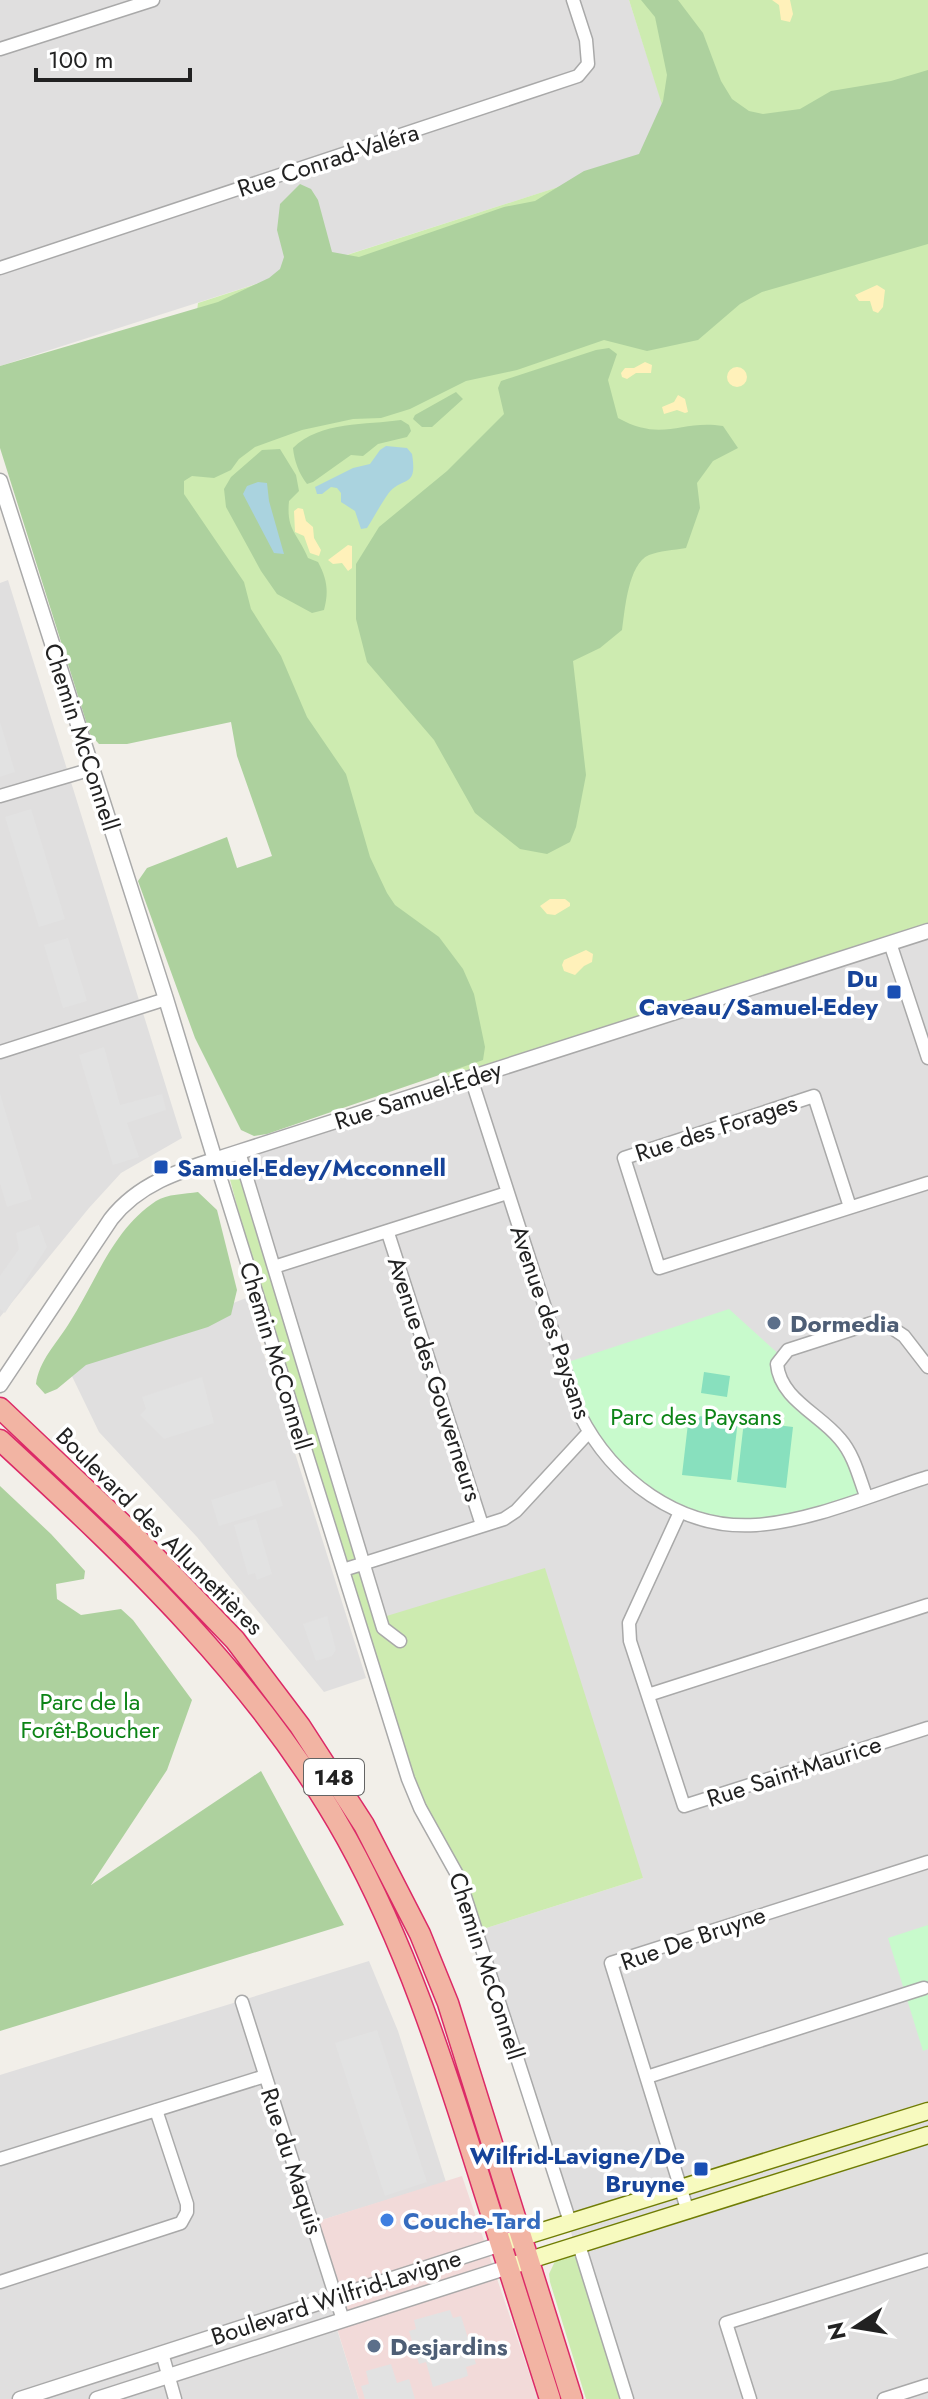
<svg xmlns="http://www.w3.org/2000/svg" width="928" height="2399" viewBox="0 0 928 2399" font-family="Jost,sans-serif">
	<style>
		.residential { fill: #e0dfdf }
		.commercial { fill: #f2dad9 }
		.grass { fill: #cdebb0 }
		.forest { fill: #add19e }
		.sand { fill: #fff1ba }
		.park { fill: #c8facc }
		.pitch { fill: #88e0be }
		.parking { fill: #e2e2e2 }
		.water { fill: #aad3df }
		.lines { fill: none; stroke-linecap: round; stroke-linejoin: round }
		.minor-casing { stroke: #a9a9a9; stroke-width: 15 }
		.tertiary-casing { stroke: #a9a9a9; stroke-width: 17 }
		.secondary-casing { stroke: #707d05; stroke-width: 19 }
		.trunk-casing { stroke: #dc2a67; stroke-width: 23 }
		.minor { stroke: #fff; stroke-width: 12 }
		.tertiary { stroke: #fff; stroke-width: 14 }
		.secondary { stroke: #f7fabf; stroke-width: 16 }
		.trunk { stroke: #f2b4a3; stroke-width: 20 }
		.transit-dot { fill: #1a4fb4; stroke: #fff; stroke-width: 3 }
		.service-dot { fill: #5c6f8a; stroke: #fff; stroke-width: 3 }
		.shop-dot { fill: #3f7fe0; stroke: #fff; stroke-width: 3 }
		.labels { text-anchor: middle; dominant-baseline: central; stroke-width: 7; stroke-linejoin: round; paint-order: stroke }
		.shield { fill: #fff; stroke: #646464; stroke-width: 2 }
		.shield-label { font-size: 22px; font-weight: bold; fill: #222 }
		.street-label { font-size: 24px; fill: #222; stroke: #fff }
		.transit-label { font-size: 24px; font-weight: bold; fill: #164399; stroke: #fff; text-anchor: end }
		.service-label { font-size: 24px; font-weight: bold; fill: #4e5e75; stroke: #fff; text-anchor: start }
		.park-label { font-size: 24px; fill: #0c8416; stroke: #fff }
		.shop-label { font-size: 24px; font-weight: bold; fill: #366cbe; stroke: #fff; text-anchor: start }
	</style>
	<rect width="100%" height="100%" fill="#f2efe9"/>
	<!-- residential -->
	<path class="residential" d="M0,0h629l48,149 -677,217z
		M8,580l174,558 -61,35 -32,35 -89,109v-734z
		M928,931v1468h-305l-146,-468 166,-53 -263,-260 -141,-466z
		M246,1298l120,380 -42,14 -127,-155 -98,-105 -31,-64z
		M369,1961l29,70 48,151 -134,41 31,97 -8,3 24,76h-359v-324z"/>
	<!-- commercial -->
	<path class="commercial" d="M462,2176l76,223h-179l-24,-77 8,-2 -31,-97z"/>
	<!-- grass -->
	<path class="grass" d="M629,0h299v923l-481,154 -156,-378 -117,-209 24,-187 478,-154z
		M236,1166l4,3 140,449 165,-50 98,310 -166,53 -57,-123 -137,-429 -55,-207 3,-4z
		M573,2254l6,5 44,140h-37l-36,-117 -1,-8 7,-15z"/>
	<!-- forest -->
	<path class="forest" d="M641,0h37l25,33 18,48 11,18 17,12 14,3 37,-5 31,-18 60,-10 37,-11v174l-166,48 -22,12 -42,36 -51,11 -43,-11 -87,30 -51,11 -56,28 -29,9 -28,1 -51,11 -47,17 -16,12 -8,11 -17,8 -22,-2 -8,5v13l60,88 7,27 30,47 26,61 39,57 24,83 17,36 8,12 44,32 24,32 11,25 11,53 -2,13 -216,74 -13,2 -13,-6 -46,-92 -57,-157 9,-13 80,-31 10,31 35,-12 -35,-100 -6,-34 -104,22h-28l-9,-10 -90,-286v-82l218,-64 51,-24 11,-9 4,-12 -7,-27 3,-26 20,-20 11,5 7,11 14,52 27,5 145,-50 31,-6 49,-30 55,-17 24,-53 4,-26 -12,-58z
		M609,348l8,6 -9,26 10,38c45,25 63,1 105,8l15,22 -25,13 -16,22 3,25 -14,40c-12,2 -27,3 -37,7 -21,9 -24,55 -27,75l-22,18 -27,13 13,114 -10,52 -6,15 -23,12 -27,-5 -45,-36 -41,-73 -67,-78 -11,-43v-55l23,-37 68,-56 57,-57 -6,-26 3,-7 95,-31z
		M456,392l7,7 -31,28h-10l-9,-8 2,-4z
		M401,420l8,5 2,6 -4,6 -29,7 -15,12 -12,-1 -38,27 -6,2c-8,-10 -13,-24 -14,-36 27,-27 74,-23 108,-28z
		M280,449l16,26 3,16 -10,10c-3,30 9,32 19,57l10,4c9,17 11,29 6,48l-12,3 -35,-19 -16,-23 -35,-64 -2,-18 7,-12 31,-27z
		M198,1192l19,18 20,80 -6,25 -23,12 -122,38 -29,24 -12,5 -9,-10c3,-23 20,-40 32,-59 28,-43 44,-95 88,-124 11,-7 29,-7 42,-9z
		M0,1486l51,48 34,37 -1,8 -28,5 1,15 24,16 40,-6 12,11 59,80 -25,70 -76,115 170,-114 83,154 -344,106z"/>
	<!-- sand -->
	<path class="sand" d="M772,0h18l3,14 -3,8 -9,-2 -2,-15z
		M877,285l8,5 -2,17 -5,6 -5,-2 -3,-10h-11l-4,-6z
		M645,362l7,3 -1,8h-15l-9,6 -5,-2 -1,-4 4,-5h9z
		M727 377a10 10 0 1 1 20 0a10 10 0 1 1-20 0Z
		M678,395l7,4 3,13 -3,1 -8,-3 -13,4 -2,-7 12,-5z
		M298,508l5,1 3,12 7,6 1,11 7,12 -2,6 -9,-3 -6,-17 -9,-4 -1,-21z
		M348,545l4,1v22l-4,3 -6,-8 -9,1 -5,-4z
		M550,899h15l5,4v3l-15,9 -8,-1 -7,-8z
		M586,950l7,4 -1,8 -8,4 -9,9 -11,-4 -2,-6 2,-5z"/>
	<!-- park -->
	<path class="park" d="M729,1309l53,48 -4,19 63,63 25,57 -111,29 -75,-13 -76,-58 -42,-90z
		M928,1925v124l-5,2 -35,-113z"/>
	<!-- pitch -->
	<path class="pitch" d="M704,1372l26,4 -3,21 -26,-4z
		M689,1415l49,5 -7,60 -49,-5z
		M744,1421l49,6 -7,61 -49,-6z"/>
	<!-- parking -->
	<path class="parking" d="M0,722l15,50 -15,5z
		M31,809l34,110 -26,8 -34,-110z
		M68,938l19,63 -24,7 -19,-63z
		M104,1047l16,58 42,-11 4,16 -39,13 12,34 -26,8 -34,-110z
		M0,1094l32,105 -25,8 -7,-24z
		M39,1225l8,22 -42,66 -5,-4v-33l19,-27 -3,-16z
		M202,1377l12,46 -50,16 -24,-24 6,-6 -4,-12z
		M275,1480l8,26 -64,20 -8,-26z
		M256,1519l16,55 -15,6 -2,-7 -7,2 -14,-50z
		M327,1616l9,34 -4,6 -16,5 -13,-37z
		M377,2030l50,152 -42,14 -50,-153z
		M450,2310l3,8 8,-2 15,48 -10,3 2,9 -35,11 -7,-25 -7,2 -10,-33 7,-2 -2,-9z
		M391,2364l6,19 12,-4 6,20h-50l-4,-13 8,-2 -3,-13z"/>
	<!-- water -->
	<path class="water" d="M386,446l21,2 5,6c6,36 -10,21 -24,40 -7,10 -14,23 -21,34l-6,1 -6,-18 -14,-9v-9l-4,-5 -6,-1 -9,7h-5l-2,-7 38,-19 17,-4 10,-14z
		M258,482l9,1 2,18 15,53 -10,-1 -31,-59 4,-8z"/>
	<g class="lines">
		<!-- minor casing -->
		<g class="minor-casing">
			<path id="minor" d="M0,49l153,-49
				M0,268l578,-192 10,-12 -2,-24 -13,-40
				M0,796l92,-27
				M890,943l38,115
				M0,1052l166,-53
				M471,1078l108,335c33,66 100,117 177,112 56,-4 118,-31 172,-48
				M239,1152l144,476 17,13
				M215,1160l193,619 12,29 39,70 111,344
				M850,1207l-36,-111 -190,62 35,110 269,-85
				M388,1233l94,292
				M274,1267l233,-74
				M866,1496c-7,-19 -12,-41 -26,-57 -20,-25 -60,-40 -63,-75l11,-14 84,-27 17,3 15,10 24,31
				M680,1512l-51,111 1,18 54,165 244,-78
				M343,1570l161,-51 12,-8 73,-79
				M648,1695l280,-90
				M242,2002l101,318
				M647,2077l277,-89
				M0,2159l265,-83
				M688,2212l-77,-249 317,-101
				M579,2245l48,154
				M0,2282l181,-59 6,-11v-8l-31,-94
				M162,2353l13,46
				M750,2399l-24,-76 202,-63
				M884,2399l44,-14"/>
		</g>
		<!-- tertiary casing -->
		<g class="tertiary-casing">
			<path id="tertiary" d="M0,481l166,518 49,161
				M0,1385l111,-166c32,-41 80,-51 128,-67l689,-221
				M20,2399l481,-155
				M97,2399l411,-132"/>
		</g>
		<!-- secondary casing -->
		<g class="secondary-casing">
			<path id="secondary" d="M510,2241l418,-130
				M517,2264l411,-129"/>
		</g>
		<!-- trunk casing -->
		<g class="trunk-casing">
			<path id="trunk" d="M0,1408l133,126 102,106 65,86 64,99 56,109 28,69 124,396
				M0,1440c130,120 260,242 347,399 58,105 94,216 130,330 24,77 49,153 73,230"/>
		</g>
		<!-- minor -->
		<use href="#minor" class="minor"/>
		<!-- tertiary -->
		<use href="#tertiary" class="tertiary"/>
		<!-- secondary -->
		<use href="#secondary" class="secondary"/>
		<!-- trunk -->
		<use href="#trunk" class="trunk"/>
	</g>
	<!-- markers -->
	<g class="transit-dot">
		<rect x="886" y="984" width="16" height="16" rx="4"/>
		<rect x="153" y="1159" width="16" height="16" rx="4"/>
		<rect x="693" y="2161" width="16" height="16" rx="4"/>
	</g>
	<g class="service-dot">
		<circle cx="774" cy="1323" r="8"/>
		<circle cx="374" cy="2346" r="8"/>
	</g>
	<circle class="shop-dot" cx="387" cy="2220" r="8"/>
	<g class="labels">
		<!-- shield labels -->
		<rect class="shield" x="304" y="1759" width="60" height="36" rx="6"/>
		<g class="shield-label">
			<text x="334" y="1777">148</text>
		</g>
		<!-- street labels -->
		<g class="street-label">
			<text transform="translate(328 160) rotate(-18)">Rue Conrad-Valéra</text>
			<text transform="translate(82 737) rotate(72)">Chemin McConnell</text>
			<text transform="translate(418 1095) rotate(-18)">Rue Samuel-Edey</text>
			<text transform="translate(716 1128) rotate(-18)">Rue des Forages</text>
			<text transform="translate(551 1322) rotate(71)">Avenue des Paysans</text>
			<text transform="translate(276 1356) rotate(73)">Chemin McConnell</text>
			<text transform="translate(435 1379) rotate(72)">Avenue des Gouverneurs</text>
			<text transform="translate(160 1531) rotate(45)">Boulevard des Allumettières</text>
			<text transform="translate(794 1771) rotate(-18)">Rue Saint-Maurice</text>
			<text transform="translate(693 1938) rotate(-19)">Rue De Bruyne</text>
			<text transform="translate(487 1966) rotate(72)">Chemin McConnell</text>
			<text transform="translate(292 2161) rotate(72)">Rue du Maquis</text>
			<text transform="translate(336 2297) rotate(-18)">Boulevard Wilfrid-Lavigne</text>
		</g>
		<!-- transit labels -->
		<g class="transit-label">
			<text x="878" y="978">Du<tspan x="878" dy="28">Caveau/Samuel-Edey</tspan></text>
			<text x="177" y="1167" text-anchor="start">Samuel-Edey/Mcconnell</text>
			<text x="685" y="2155">Wilfrid-Lavigne/De<tspan x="685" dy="28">Bruyne</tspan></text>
		</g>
		<!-- service labels -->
		<g class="service-label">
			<text x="790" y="1323">Dormedia</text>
			<text x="390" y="2346">Desjardins</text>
		</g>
		<!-- park labels -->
		<g class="park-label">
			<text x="696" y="1416">Parc des Paysans</text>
			<text x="90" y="1701">Parc de la<tspan x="90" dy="28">Forêt-Boucher</tspan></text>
		</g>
		<!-- shop labels -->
		<g class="shop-label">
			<text x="403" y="2220">Couche-Tard</text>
		</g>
	</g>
	<!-- north arrow -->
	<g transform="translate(856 2327) rotate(258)" stroke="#ffffff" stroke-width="6" paint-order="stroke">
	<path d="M0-6L14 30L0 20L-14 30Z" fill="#222222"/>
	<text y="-12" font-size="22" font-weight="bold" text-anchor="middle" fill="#222222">N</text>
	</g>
	<!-- scale -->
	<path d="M36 68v12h154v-12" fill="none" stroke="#222222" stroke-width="4"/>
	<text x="48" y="68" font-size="24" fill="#222222" stroke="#ffffff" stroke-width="6" paint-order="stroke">100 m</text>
</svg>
